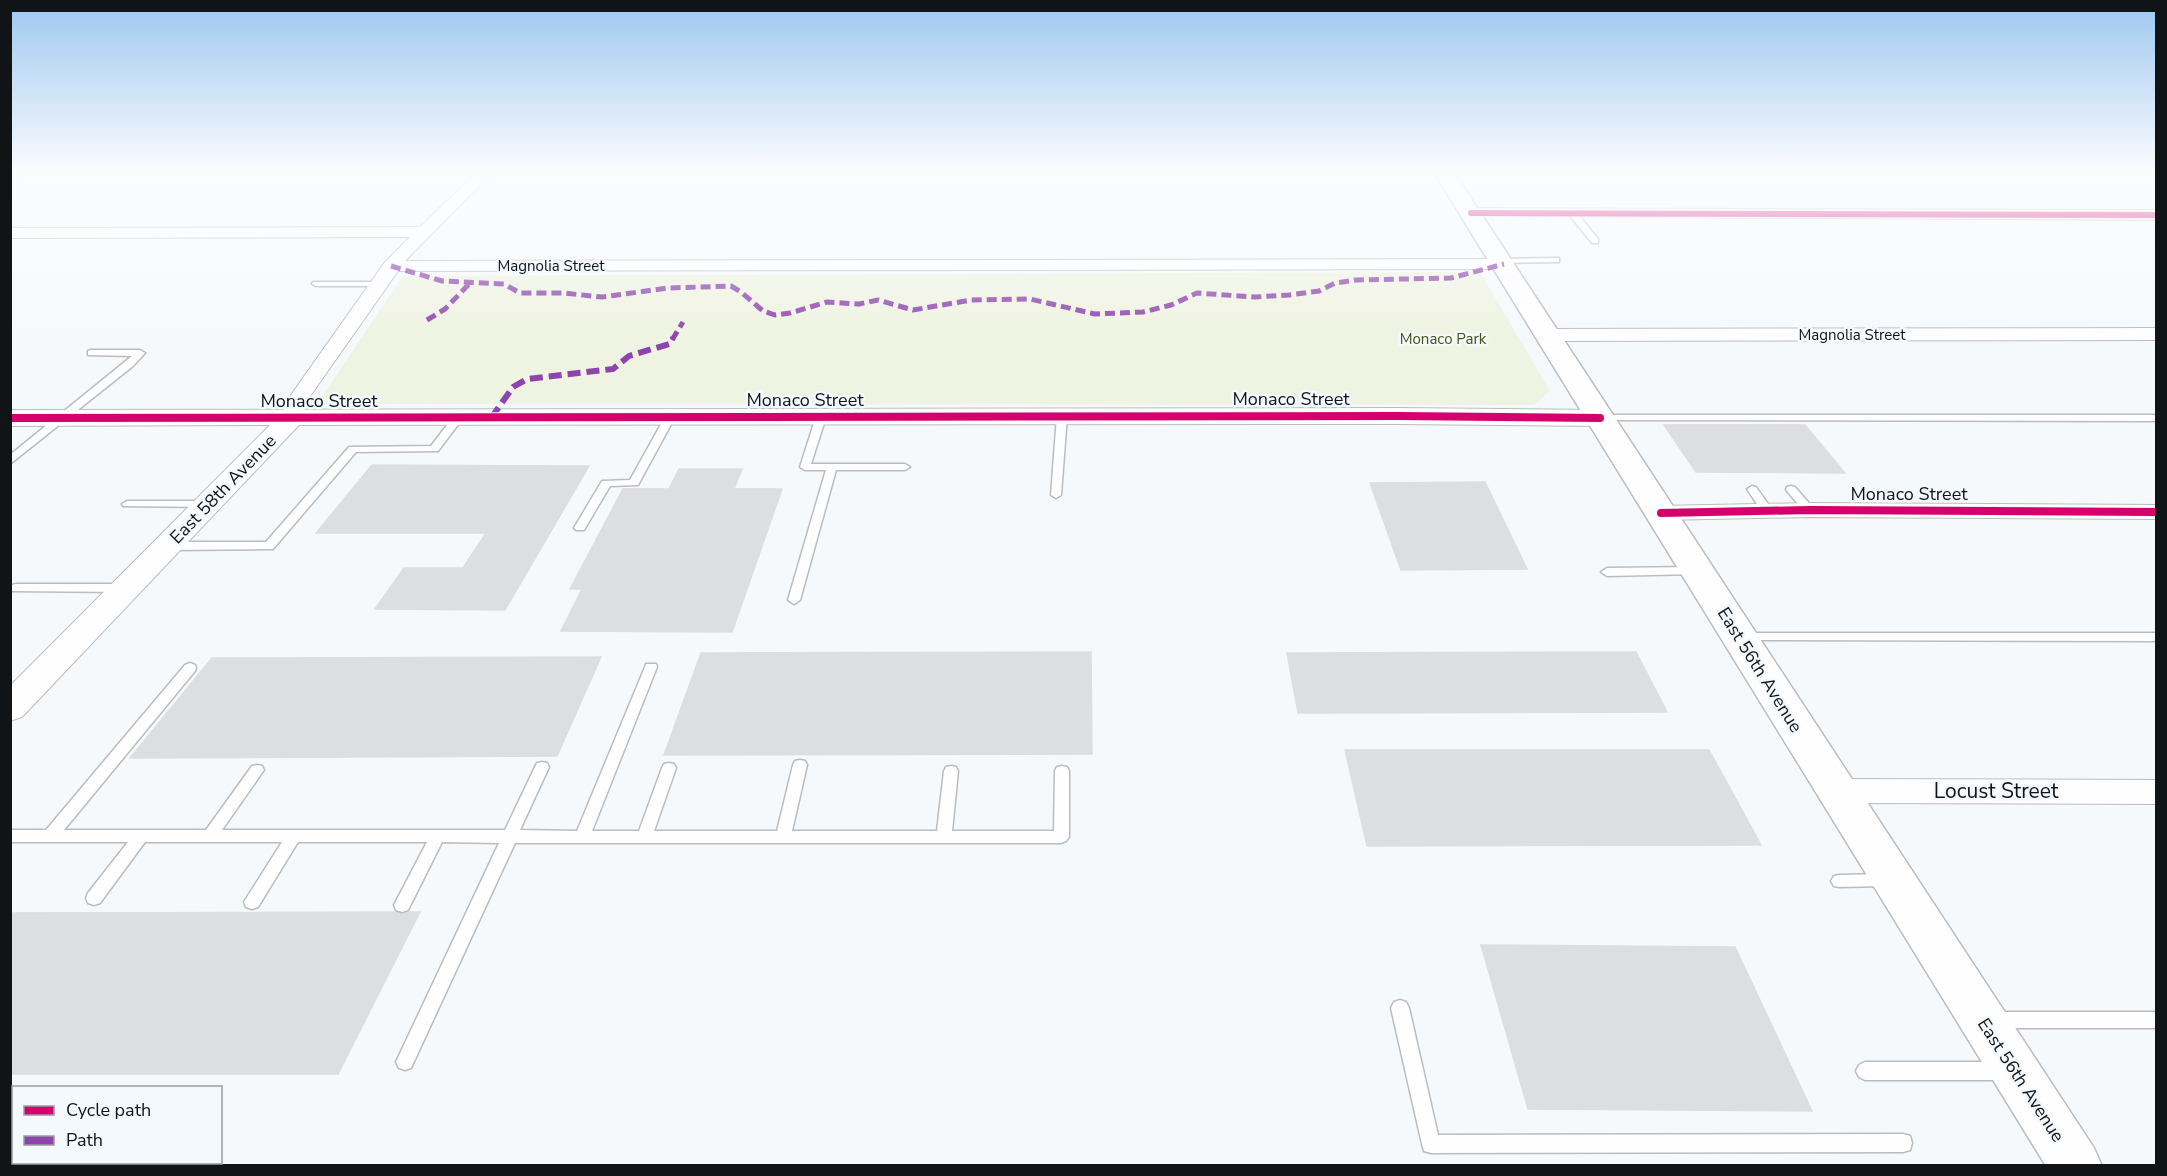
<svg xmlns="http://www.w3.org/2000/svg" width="2167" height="1176" viewBox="0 0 2167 1176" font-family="'Nunito Sans',sans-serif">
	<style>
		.green { fill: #eff3e1 }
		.building { fill: #dddee1; stroke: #dcdee0; stroke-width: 1.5 }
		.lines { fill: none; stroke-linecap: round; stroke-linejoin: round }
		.service-casing { stroke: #babdc0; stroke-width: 3 }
		.minor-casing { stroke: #babdc0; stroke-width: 2 }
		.tertiary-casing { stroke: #babdc0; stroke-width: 2 }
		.secondary-casing { stroke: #babdc0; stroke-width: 3 }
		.service { fill: #fefeff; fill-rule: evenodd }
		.minor { fill: #fefeff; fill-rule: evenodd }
		.tertiary { fill: #fefeff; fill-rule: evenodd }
		.secondary { fill: #fefeff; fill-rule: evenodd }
		.quiet-far1 { stroke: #8e44ad; stroke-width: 5; stroke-dasharray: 10 5; stroke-linecap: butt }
		.quiet { stroke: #8e44ad; stroke-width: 6; stroke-dasharray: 13 6; stroke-linecap: butt }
		.cycleway-far1-casing { stroke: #f4f9fe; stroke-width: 8 }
		.cycleway-casing { stroke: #f4f9fe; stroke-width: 10 }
		.cycleway-far1 { stroke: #d6006c; stroke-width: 6 }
		.cycleway { stroke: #d6006c; stroke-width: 8 }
		.labels { text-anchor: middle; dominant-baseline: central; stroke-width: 5; stroke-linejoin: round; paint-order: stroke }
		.far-street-label { font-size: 15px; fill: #111417; stroke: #f4f9fe }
		.far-park-label { font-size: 15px; fill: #4c5113; stroke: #f4f9fe }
		.street-label { font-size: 18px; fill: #111417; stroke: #f4f9fe }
		.near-street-label { font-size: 21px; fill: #111417; stroke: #f4f9fe }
	</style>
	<rect width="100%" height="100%" fill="#f6f9fc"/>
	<!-- green -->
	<path class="green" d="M1480,272l70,119 -16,14 -1217,-1 86,-128z"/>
	<!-- building -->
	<path class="building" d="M1664,425h141l40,48 -149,-1z
		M372,465l217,1 -84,144 -130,-1 29,-41h59l23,-35h-170z
		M679,469h63l-8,20h48l-50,143 -171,-1 21,-42h-12l53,-100h46z
		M1485,482l42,87 -126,1 -31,-87z
		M1091,652l1,102 -428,1 37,-102z
		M1636,652l31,60 -369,1 -11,-60z
		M601,657l-44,99 -427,2 82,-100z
		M1345,750h364l52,95 -394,1z
		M420,912l-82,162h-328v-161z
		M1481,945l254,2 77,164 -284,-2z"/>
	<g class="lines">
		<!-- service casing -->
		<g class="service-casing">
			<path id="service" d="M1570,212h6l22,27v4h-6l-22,-27z
				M1559,258v4h-3l-55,1 -4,-2 4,-2z
				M313,282h65l4,2 -4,2h-62l-4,-2z
				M91,350h49l5,3 -12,13 -123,98v-9l122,-99 -44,-1v-4z
				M1062,413l5,3 -6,79 -5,3 -5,-3 6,-79z
				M670,414l5,3 -37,68 -28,1 -26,44h-8l-2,-2 28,-47 28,-1 35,-63z
				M821,414l5,3 -15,47h94l5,3 -5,3h-69l-36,130 -6,4 -6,-4 38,-130h-21l-5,-3 16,-50z
				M458,415l5,3 -25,33 -82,1 -83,97 -104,1 -6,-4 6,-4h97l83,-95 82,-1 23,-30z
				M1600,415h556v6l-560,-1v-4z
				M1752,486l4,1 17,24 -2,2 -4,1 -4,-1 -16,-24z
				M1791,486l4,1 18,21 2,2 -2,2h-8l-18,-21 -1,-2 1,-2z
				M127,501h80l5,3 -5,3 -84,-1 -1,-2z
				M1694,567l4,1 2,3 -2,3 -91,2 -6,-4 6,-4z
				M16,584h107l6,4 -6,4 -111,-1v-6z
				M1744,633h412v8l-416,-1 -2,-3z
				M190,663l5,2 1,3 -1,3 -131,159h142l46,-64 5,-1 5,1 2,4 -42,60h283l30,-63 2,-4 5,-1 5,1 2,4 -29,63 57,1 68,-164 1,-3h10l1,3 -65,164h47l23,-63 2,-4 5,-1 5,1 2,4 -22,63h123l16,-66 2,-4 5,-1 5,1 2,4 -15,66h145l7,-60 2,-4 5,-1 5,1 2,4 -6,60h102l1,-60 2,-4 5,-1 5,1 2,4v66l-3,4 -5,2h-546l-104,225 -6,2 -6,-2 -3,-6 103,-219 -57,-1 -34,68 -6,2 -6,-2 -2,-5 33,-63h-129l-40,65 -6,2 -6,-2 -2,-5 38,-60h-137l-45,61 -6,2 -6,-2 -2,-5 2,-5 40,-51h-118v-12h36l139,-165z
				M1886,874l5,1 3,5 -3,5 -5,1 -47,1 -5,-1 -3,-5 3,-5 5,-1z
				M1400,1000l6,2 3,6 29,127 465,-1 7,2 2,7 -2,7 -7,2 -472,1 -7,-2 -2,-7 -31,-136 3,-6z
				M1996,1012h160v16h-160l-6,-2 -3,-6 3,-6z
				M1865,1062h138l6,3 3,6 -3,6 -6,3h-138l-6,-3 -3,-6 3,-6z"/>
		</g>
		<!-- minor casing -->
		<g class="minor-casing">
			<path id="minor" d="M10,174h18l-18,10z
				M475,174h16l-86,87 1099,-2 6,1 3,4 -3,4 -6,1 -1106,2 -92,131 -7,20 -7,2 -7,-2 -4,-4 5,-16 99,-140 25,-25 -400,1v-10l410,-1z
				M1471,208l685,2v10l-691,-4 -2,-3 2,-3z
				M2156,328v12l-608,1 -7,-2 -2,-4 2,-4 7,-2z
				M1809,503l347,2v14l-347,-2 -148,3 -8,-2 -4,-5 4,-5 8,-2z
				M1836,779l320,1v24l-320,-1 -11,-4 -4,-8 4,-8z"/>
		</g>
		<!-- tertiary casing -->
		<g class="tertiary-casing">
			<path id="tertiary" d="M1398,408l202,2 9,2 4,6 -4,6 -9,2 -202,-2 -1099,1 -277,292 -12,4v-35l260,-261 -260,1v-16z"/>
		</g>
		<!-- secondary casing -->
		<g class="secondary-casing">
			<path id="secondary" d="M1435,174h20l639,974 8,18h-56z"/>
		</g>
		<!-- service -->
		<use href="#service" class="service"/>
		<!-- minor -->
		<use href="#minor" class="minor"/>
		<!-- tertiary -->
		<use href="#tertiary" class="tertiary"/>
		<!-- secondary -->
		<use href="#secondary" class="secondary"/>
		<!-- quiet-far1 -->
		<path class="quiet-far1" d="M391,266l51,15 62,3 16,9h43l39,4 66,-9 63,-2 10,6 22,19 12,4 15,-2 37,-11 32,2 19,-4 35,10 58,-10 59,-1 65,15 48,-2 28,-7 26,-12 58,4 34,-2 30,-4 16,-8 21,-3 95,-2 53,-14
			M427,320l18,-11 26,-27
			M672,340l11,-18"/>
		<!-- quiet -->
		<path class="quiet" d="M491,418l22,-31 14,-8 86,-10 16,-13 40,-12 4,-6"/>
		<!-- cycleway-far1 casing -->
		<g class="cycleway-far1-casing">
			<path id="cycleway-far1" d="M1471,213l685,2"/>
		</g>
		<!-- cycleway casing -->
		<g class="cycleway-casing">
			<path id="cycleway" d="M10,418l1388,-2 202,2
				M1661,513l148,-3 347,2"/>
		</g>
		<!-- cycleway-far1 -->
		<use href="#cycleway-far1" class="cycleway-far1"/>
		<!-- cycleway -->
		<use href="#cycleway" class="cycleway"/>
	</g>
	<!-- sky -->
	<linearGradient id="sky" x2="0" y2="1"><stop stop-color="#9dc7f0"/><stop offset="0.51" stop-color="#fbfcfe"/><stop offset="1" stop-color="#fbfcfe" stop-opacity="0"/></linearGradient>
	<rect width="2167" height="339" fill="url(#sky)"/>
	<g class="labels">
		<!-- far-street labels -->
		<g class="far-street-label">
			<text x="551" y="266">Magnolia Street</text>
			<text x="1852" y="335">Magnolia Street</text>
		</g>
		<!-- far-park labels -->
		<g class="far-park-label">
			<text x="1443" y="339">Monaco Park</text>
		</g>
		<!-- street labels -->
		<g class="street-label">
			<text x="1291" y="399">Monaco Street</text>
			<text x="805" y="400">Monaco Street</text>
			<text x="319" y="401">Monaco Street</text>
			<text transform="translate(223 489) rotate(-46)">East 58th Avenue</text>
			<text x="1909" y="494">Monaco Street</text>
			<text transform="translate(1760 670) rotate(58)">East 56th Avenue</text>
			<text transform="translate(2021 1080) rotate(57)">East 56th Avenue</text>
		</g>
		<!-- near-street labels -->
		<g class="near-street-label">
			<text x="1996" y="791">Locust Street</text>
		</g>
	</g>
	<!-- border -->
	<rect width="2167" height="1176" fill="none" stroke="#111417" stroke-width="24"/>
	<!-- legend -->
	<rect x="12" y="1086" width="210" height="78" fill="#f4f9fe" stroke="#999da2" stroke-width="1.5"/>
	<rect x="24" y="1106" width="30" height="9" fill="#d6006c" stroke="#999da2" stroke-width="1.5"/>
	<text x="66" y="1116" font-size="18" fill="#111417">Cycle path</text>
	<rect x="24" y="1136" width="30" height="9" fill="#8e44ad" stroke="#999da2" stroke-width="1.5"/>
	<text x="66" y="1146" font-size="18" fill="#111417">Path</text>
</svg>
